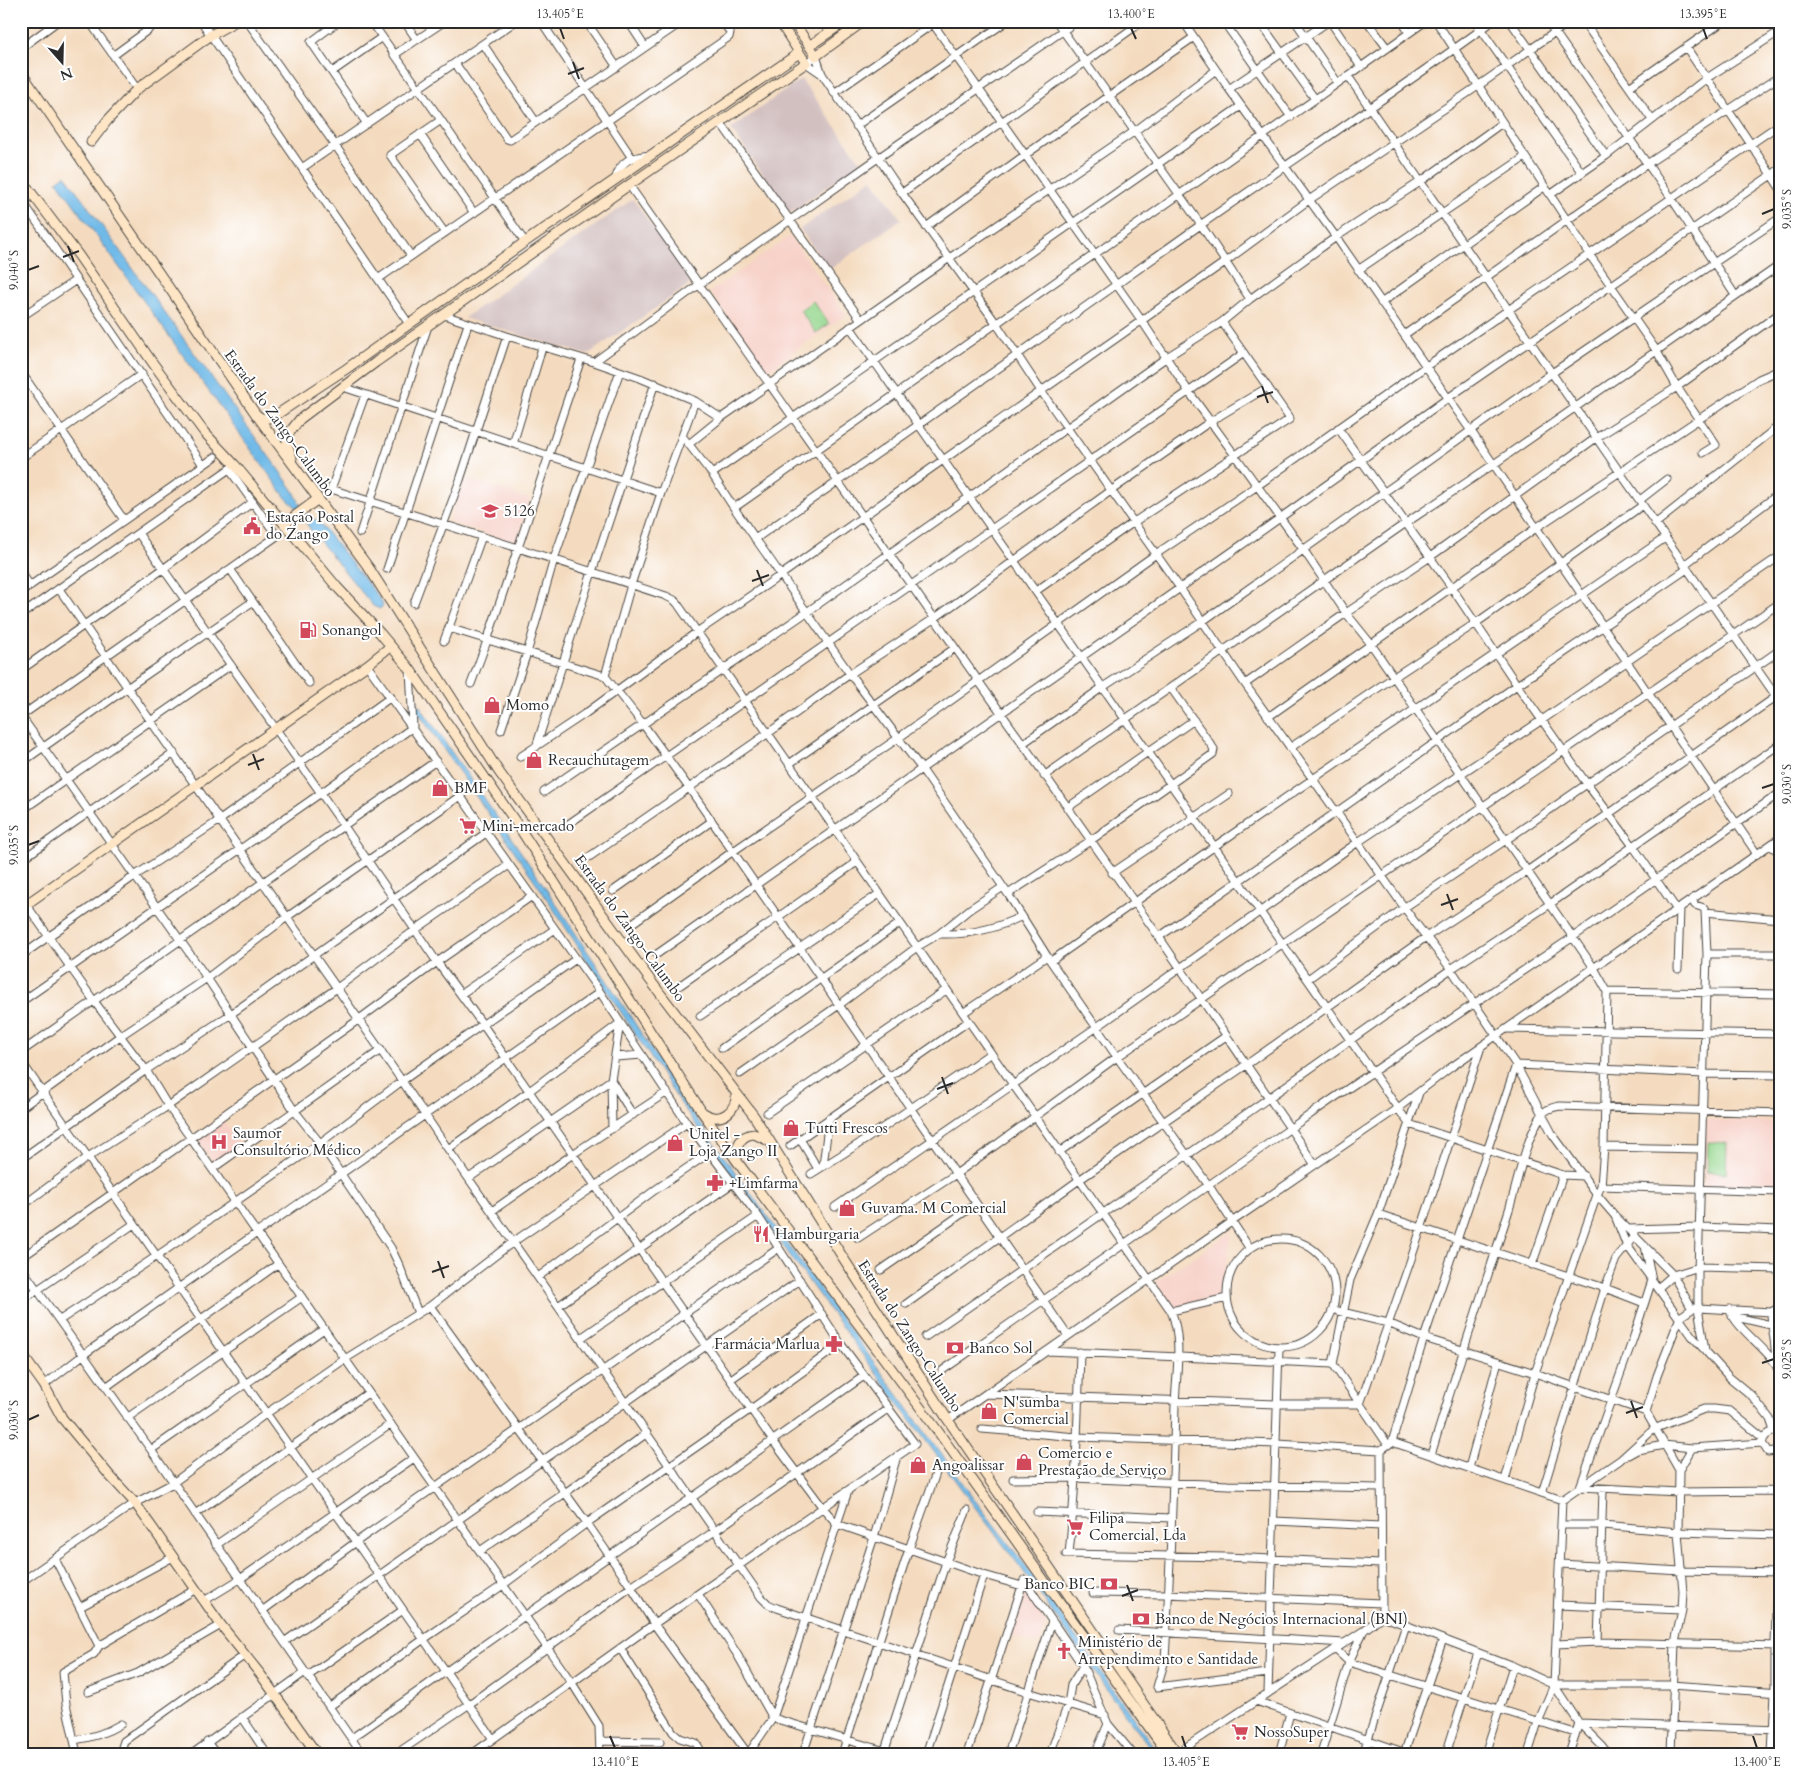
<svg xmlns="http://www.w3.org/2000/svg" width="1801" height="1775" viewBox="0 0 1801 1775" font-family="Cardo,serif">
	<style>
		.built { fill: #f7d1c8 }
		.industrial { fill: #d2bfc0 }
		.green { fill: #95d78e; stroke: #60815c }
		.water { fill: #6fbae8; stroke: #4d728a }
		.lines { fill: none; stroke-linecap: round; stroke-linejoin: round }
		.street-casing { stroke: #494541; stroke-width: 9 }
		.secondary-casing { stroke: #494541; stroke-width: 11 }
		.street { stroke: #fff; stroke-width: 7 }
		.secondary { stroke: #fde5c5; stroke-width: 9 }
		.ticks { fill: none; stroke: #2b2b2b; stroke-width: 2 }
		.labels { text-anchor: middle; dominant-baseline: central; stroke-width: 4; stroke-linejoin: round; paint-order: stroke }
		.street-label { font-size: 15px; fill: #2b2b2b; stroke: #fff }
		.poi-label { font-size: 15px; fill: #2b2b2b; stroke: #fff; text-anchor: start }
		.neatline { fill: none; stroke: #2b2b2b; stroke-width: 2 }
		.ticks-label { font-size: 12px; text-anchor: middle; fill: #2b2b2b }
	</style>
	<rect width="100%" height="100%" fill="#fff"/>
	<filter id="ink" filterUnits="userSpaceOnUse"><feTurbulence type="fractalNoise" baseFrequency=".02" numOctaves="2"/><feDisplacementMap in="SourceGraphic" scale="10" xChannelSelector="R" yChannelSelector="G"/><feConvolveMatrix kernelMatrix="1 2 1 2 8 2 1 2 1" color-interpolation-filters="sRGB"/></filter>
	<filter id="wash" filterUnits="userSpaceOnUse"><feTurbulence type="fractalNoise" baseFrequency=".0096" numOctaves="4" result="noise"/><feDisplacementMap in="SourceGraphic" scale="20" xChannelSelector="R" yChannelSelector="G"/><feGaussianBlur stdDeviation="1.12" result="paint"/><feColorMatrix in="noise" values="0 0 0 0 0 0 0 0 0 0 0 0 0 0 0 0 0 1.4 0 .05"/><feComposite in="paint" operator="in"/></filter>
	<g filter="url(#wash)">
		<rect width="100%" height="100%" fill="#f4dbbf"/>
		<!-- built -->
		<path class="built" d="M790,236l56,79 -79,56 -57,-79z
			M464,478l66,21 -14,45 -67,-22z
			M223,1120l18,25 -27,19 -17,-25z
			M1706,1120l74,2v67l-76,-2z
			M1232,1232l-12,73 -44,7 -20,-30z
			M1024,1593l22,29 -7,22 -30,-9z"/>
		<!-- industrial -->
		<path class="industrial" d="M801,79l60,83 -71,51 -59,-84z
			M872,179l29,40 -72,51 -29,-41z
			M633,199l59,84 -105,72 -123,-37z"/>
		<!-- green -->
		<path class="green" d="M813,301l16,23 -13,9 -16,-23z
			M1708,1142l19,1 -1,30 -19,-1z"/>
		<!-- water -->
		<path class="water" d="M65,175l229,316c7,16 10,22 25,31l62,78 2,6 -3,3 -7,-3 -63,-77 -13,-21 -11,-10 -229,-317z
			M417,702l124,179 88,133 57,90 143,197 149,203 47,61 134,189h-4l-43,-57 -91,-129 -47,-62 -149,-202 -142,-197 -146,-223 -122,-176z"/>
	</g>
	<g filter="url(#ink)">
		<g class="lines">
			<!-- street casing -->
			<g class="street-casing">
				<path id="street" d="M89,21l48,68
					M201,21l208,303
					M247,21l88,124 76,111
					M339,21l-28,21 56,82
					M371,21l70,99 84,122
					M404,21l13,19
					M541,21l91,137
					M586,21l31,46
					M628,21l17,26
					M931,21l211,300 47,71 114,157 43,64 25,31 223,324 13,23 173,3
					M1056,21l145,204 49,74
					M1183,21l46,68 107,148 135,194 286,423
					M1223,21l68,96
					M1259,21l56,78
					M1295,21l43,62
					M1330,21l31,46
					M1367,21l20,27
					M1402,21l7,12
					M1426,21l-78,55 271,395 161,231
					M1436,21l153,233 67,96 21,37 39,58 -13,8
					M1475,21l107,152
					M1510,21l96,135
					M1547,21l125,178 63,96
					M1583,21l69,99
					M483,44l53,78
					M24,46l34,-25
					M1686,47l94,141
					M114,55l34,-25 2,-2 -2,-7
					M394,55l51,-34
					M455,63l52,76 3,1 166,-114v-5
					M332,72l50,-35
					M822,74l-16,-11 10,-7 6,18 80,119 94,130 45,68 139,197 65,96 169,237 37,48 65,96 37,70 44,60 18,21 11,28 26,36 40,56 37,41 23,19 18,23 4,12 6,4
					M1629,87l95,-66
					M1229,89l100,-68
					M834,93l103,-72
					M441,120l-51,35 55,78
					M720,122l141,198
					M856,126l151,-105
					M420,134l54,79
					M302,168l214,-147
					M615,180c6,-21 16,-23 36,-25
					M629,185l530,752 156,228
					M902,193l241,-172
					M1550,195l56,-39 101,-78 73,-47
					M21,199l182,266
					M926,227l99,-72 169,-118
					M1358,270l167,-113
					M378,279l351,-242 1,-5 -8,-11
					M1381,303l163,-116
					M444,315l63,21 87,26 46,16 55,23 26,17
					M21,317l55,-37
					M850,327l559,797 154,51
					M1404,335l243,-171 133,-88
					M594,362l106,-78 178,-126 199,-137
					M21,372l103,148
					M343,387l318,106
					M365,395l-34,94c112,35 223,70 335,107l8,4 3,3 494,708c12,28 5,64 4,94 -2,85 -5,170 -10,255l-8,27 111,-14
					M695,401l-34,92 -30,92 -26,91 38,48 46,64 379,548
					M1338,428l114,160 65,97 70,99 46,62 44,64
					M683,437l29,37 22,34 116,166 71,94 87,126 39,62 70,101 92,129 41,63
					M513,444l29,-96
					M689,444l32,-26 227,-159 187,-128 81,-61
					M21,458l121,-84
					M712,474l529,-368
					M1640,500l27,-21
					M734,508l614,-432
					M1655,524l125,-99
					M138,533l206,293 93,136 46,63 290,416 50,67 14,16 147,51 38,11
					M360,533l68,-207
					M755,539c149,-103 296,-208 444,-313 98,-69 197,-134 294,-205
					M1684,565l96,-72
					M230,569l79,114
					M387,569l81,-245
					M21,572l9,14
					M59,589l228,328 115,164 46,68 313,448 7,7 9,4 251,84 77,23
					M1036,591l98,-69 156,-103 -68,-97
					M21,592l194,-135
					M414,603l46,-123 47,-144
					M21,615l211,-148
					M449,628l156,48
					M444,641l38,-105
					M367,665l233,327 87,131 71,93 -177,122
					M21,670l142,-101 90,-67
					M471,684l16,-43 94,-282
					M1245,684l101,-71 84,-56 166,-119 81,-51 103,-74
					M21,716l186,262 87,132 26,33 71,105 9,19 18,46
					M21,716l256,-180 -48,-67
					M1268,717l268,-189 223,-149 21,-9
					M501,730l26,-77 27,-94 66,-188
					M1022,744l81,-57 100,-66 349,-248 228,-155
					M536,747l56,-175 63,-189
					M1290,748l104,-71 82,-54 167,-118
					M520,757l66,-44 111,-81 84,-57 125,-89 319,-224 84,-62 169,-114 93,-65
					M21,763l106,-75 125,-86
					M789,764l166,-116
					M1044,776l362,-253 88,-59 286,-199
					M544,792l263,-180 360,-255 55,-35 28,-23 86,-62 84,-55 82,-59
					M1067,808l127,-88
					M21,811l210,-146
					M567,825l677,-472
					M1770,845l10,8
					M589,857l178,-123 83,-60 85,-56 177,-128 99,-69 57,-34
					M21,860l153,-107
					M1112,873l117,-79
					M613,891l99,-70
					M1008,894l82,-53 123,-87 1,-5 -43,-61
					M21,897l73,104 52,69 22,36 404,577 27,43 1,28
					M1692,900l3,5 9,3 1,2 2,44 -9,318v36l7,42
					M1705,912l75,7
					M634,922l98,-70 165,-113 259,-185 101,-68 168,-119 355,-243
					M939,934c29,1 57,-5 83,-18
					M1159,937l358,-252 170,-116
					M657,954l623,-436 168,-120 332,-229
					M1707,954h73
					M21,956l115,-81 84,-55 171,-123
					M1051,961l164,-115 450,-308
					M1678,969l2,-61
					M1308,979l97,-72 101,-67 274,-190
					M679,986l178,-124
					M461,994l94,-65
					M21,1002l300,-209 92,-66 -3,-57
					M963,1013l84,-57
					M700,1016l179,-122
					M1508,1029l272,5
					M722,1048l178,-125
					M21,1052l415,-291
					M616,1057l26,-2
					M21,1061l472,678
					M740,1074l99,-69 78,-58 22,-13 31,-25 33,-22
					M21,1108l99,-72 87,-58 80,-61 173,-121
					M767,1113l179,-123
					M612,1129l-1,-49 9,-57
					M800,1139l18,30
					M790,1146l179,-125
					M1604,1147l97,2
					M448,1149l80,-57 92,-69
					M1059,1152l167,-116
					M21,1159l125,-89 85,-56 255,-181
					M823,1166l6,-48
					M212,1169l169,-119
					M811,1174l54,-34 126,-87
					M469,1178l142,-98 22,35
					M1601,1186l3,-39 3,-156
					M21,1207l67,-50 80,-51 169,-118 78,-58 94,-65
					M835,1207l262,-180 261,-185 184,-122 238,-164
					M492,1211l81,-57 94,-62
					M1378,1214l227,74 39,15
					M1617,1218l56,57 19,34
					M1628,1229l72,-2 80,3
					M858,1238l98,-64 161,-117 663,-454
					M1227 1293a54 54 0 1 1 108 0a54 54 0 1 1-108 0Z
					M1645,1246l7,34 -18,56 -54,151 98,5 102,-1
					M21,1258l337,-238 79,-58 95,-66
					M1532,1265l31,-90 21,1
					M21,1267l130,183 211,304
					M881,1270l95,-66
					M538,1277l117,-87 54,-37
					M1658,1288l15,-13 26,-8 81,2
					M21,1301l113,-77
					M906,1304l173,-124 167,-115 180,-128 101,-66 253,-177
					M430,1306l157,217 44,64 23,37 94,130
					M558,1306l175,-123
					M1729,1309c11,25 40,38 51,64
					M1171,1311l56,-13
					M1338,1311l50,12 36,15 111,35 111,39
					M1771,1312c0,17 6,33 4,50
					M1732,1316l39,9
					M60,1320l97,-64 163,-113 82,-62 174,-122
					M925,1337l304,-211 222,-157 99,-65 230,-160
					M1048,1351l285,13
					M943,1370l388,-270 242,-163 207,-144
					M731,1379l91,-65
					M44,1385l39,-30 517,-363
					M106,1387l172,-123
					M986,1394l291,10h83l50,-142 71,-215
					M127,1418l175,-121
					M948,1420l285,-199 165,-113 52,-40 330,-230
					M982,1429l95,8 200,7 104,6
					M1774,1431c-7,3 -10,5 -12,12l6,9 12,-2
					M1392,1442l32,-104 92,-273 188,9 76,1
					M1388,1445l-55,-81 17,-84 28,-66 41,-121
					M151,1450l173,-121
					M1431,1455c24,-81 51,-161 77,-242 10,-31 16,-70 33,-97 4,-7 12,-9 19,-10l220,7
					M1629,1455l9,-5 26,-5 28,3 70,-5
					M1469,1468l29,-107
					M1679,1470l-33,-58 11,-36 23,-59 12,-8 6,-1 73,4 9,-5
					M1013,1479l61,-1 154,7 152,3
					M1505,1480l30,-107 62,-178 4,-9 179,6
					M1542,1493l63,-205 11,-29 19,-24
					M1562,1500l58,-40 34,-31 50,-20h10l16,2 33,27
					M1037,1512l134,6
					M195,1514l173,-121
					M1274,1521l107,5
					M1561,1525h42l75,7 102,3
					M216,1545l175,-121
					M480,1551l85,-58 82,-60
					M1066,1554l160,3 155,7
					M1069,1554c7,-67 9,-135 11,-202
					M55,1559l44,87
					M1560,1564l121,7 99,2
					M1024,1580l59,86 25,58 25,30
					M21,1582l114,-79 38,-20 94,-70 78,-54 85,-53 83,-64 174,-119
					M1093,1593l74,1 215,9
					M698,1594l39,60 36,64 122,36
					M204,1601l36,-22 174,-121
					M1558,1605l124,5
					M80,1607l93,-50
					M262,1611l94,-69 423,-294
					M1382,1616l131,50 41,19h118l108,8
					M1382,1616l-1,-166 11,-8 170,58
					M1119,1630l226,13
					M284,1642l516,-362
					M1598,1642l5,-152
					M1556,1644l42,-2 182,4
					M620,1648l53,84 7,6 16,5 7,11
					M1335,1649l14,13 226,71
					M308,1676l95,-66
					M1554,1685l25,38 23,23 6,8
					M88,1692l50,-19 83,-48
					M1268,1693l11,-345
					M1256,1701l153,53
					M330,1706l94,-67 79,-54 84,-62 164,-114 90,-65
					M242,1717l25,37
					M352,1738l512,-362
					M74,1740c17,-2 32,-7 47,-16
					M600,1741l60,1
					M207,1742l9,12
					M21,1748l5,6
					M884,1753l62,-191 21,-52
					M1177,1753l186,-122 19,-15
					M77,1754l-11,-50 -3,-32 31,-18 5,-8 97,-57
					M126,1754l-4,-7 2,-6 121,-86
					M192,1754l113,-82
					M396,1754l72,-49 163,-118 84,-56 174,-123
					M472,1754l182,-130 261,-180 -74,-100 -83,-128
					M748,1754l25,-36 75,-227
					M803,1754l71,-217 23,-81
					M842,1754l67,-205 27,-76
					M926,1754l58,-179
					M967,1754l56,-171
					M1008,1754l44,-133
					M1050,1754l18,-50 3,-19 12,-19
					M1095,1754l13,-30
					M1279,1754l11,-41
					M1321,1754l28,-92 14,-30
					M1363,1754l43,-129
					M1404,1754l39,-115
					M1446,1754l32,-101
					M1485,1754l28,-88
					M1528,1754l10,-32 16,-37 8,-185
					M1569,1754l10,-31 201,7
					M1671,1754l4,-111 7,-33 1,-18 -5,-60 1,-62 13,-22
					M1772,1754l3,-61v-48l5,-160"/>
			</g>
			<!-- secondary casing -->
			<g class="secondary-casing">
				<path id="secondary" d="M793,21l23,35 48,-35
					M809,46l37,-25
					M21,72l234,341 114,155 130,204 154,212 101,132 86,137 108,167 230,334
					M91,142l16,-21 30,-32 74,-54 25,-14
					M21,179l58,77 73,106 52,70 31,33 102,122 43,46 30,36 109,158 183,285 37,52 198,266 231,324
					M257,415l4,3h8l7,-3 70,-46 179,-127 274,-189
					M292,458l-5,-14v-5l2,-6 11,-14 76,-57 253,-177 177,-122 -27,-42
					M284,524l34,-25
					M21,908l346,-243 24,-19
					M704,1113c16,12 34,-3 32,-20
					M737,1159c-2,-12 3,-24 17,-25l15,7
					M21,1353l23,32 18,33 48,58 25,27 86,122 40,50 56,79"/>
			</g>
			<!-- street -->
			<use href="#street" class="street"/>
			<!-- secondary -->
			<use href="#secondary" class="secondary"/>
		</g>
	</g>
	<!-- ticks -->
	<path class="ticks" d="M560,28l4,11M1131,28l5,11M1703,28l4,11M573,62l6,17M568,74l16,-6M1762,214l12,-5M68,246l6,16M63,257l16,-6M28,270l11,-4M1262,386l6,17M1257,397l16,-5M757,570l6,16M752,581l17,-6M253,754l6,16M248,765l16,-6M1762,788l12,-4M28,845l11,-4M1447,894l6,16M1441,905l17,-6M942,1077l6,17M937,1089l16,-6M438,1261l6,17M432,1272l17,-6M1762,1363l12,-4M1631,1401l6,17M1626,1413l17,-6M28,1420l11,-5M1127,1585l6,16M1122,1596l16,-6M610,1736l5,12M1182,1736l4,12M1753,1736l4,12"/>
	<!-- icons -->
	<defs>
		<g id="school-bare" transform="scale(1.35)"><path d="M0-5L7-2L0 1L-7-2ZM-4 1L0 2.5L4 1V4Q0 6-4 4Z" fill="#d1495b" stroke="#fff" stroke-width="2.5" paint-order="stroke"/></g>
		<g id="civic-bare" transform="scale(1.35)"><path d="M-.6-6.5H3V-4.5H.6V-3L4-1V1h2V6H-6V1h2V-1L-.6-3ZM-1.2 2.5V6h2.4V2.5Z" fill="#d1495b" stroke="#fff" stroke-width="2.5" paint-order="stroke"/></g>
		<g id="fuel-bare" transform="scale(1.35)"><path d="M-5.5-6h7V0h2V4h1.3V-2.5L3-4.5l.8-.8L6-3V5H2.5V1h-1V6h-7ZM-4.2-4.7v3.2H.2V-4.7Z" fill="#d1495b" stroke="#fff" stroke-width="2.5" paint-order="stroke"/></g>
		<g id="shop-bare" transform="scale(1.35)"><path d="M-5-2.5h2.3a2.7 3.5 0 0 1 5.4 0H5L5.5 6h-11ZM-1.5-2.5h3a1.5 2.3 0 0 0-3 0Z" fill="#d1495b" stroke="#fff" stroke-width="2.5" paint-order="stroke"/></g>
		<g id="supermarket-bare" transform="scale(1.35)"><path d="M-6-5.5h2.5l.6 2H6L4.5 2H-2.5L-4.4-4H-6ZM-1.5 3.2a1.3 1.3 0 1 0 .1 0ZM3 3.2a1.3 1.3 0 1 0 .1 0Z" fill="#d1495b" stroke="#fff" stroke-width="2.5" paint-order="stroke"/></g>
		<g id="hospital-bare" transform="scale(1.35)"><path d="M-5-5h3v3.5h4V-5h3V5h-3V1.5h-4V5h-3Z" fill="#d1495b" stroke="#fff" stroke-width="2.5" paint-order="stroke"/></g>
		<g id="pharmacy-bare" transform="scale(1.35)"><path d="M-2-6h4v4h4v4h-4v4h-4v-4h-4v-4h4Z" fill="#d1495b" stroke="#fff" stroke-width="2.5" paint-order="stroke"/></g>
		<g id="restaurant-bare" transform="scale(1.35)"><path d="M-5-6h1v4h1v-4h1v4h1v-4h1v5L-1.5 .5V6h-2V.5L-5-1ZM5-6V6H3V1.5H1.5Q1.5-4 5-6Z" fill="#d1495b" stroke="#fff" stroke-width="2.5" paint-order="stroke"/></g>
		<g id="bank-bare" transform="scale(1.35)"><path d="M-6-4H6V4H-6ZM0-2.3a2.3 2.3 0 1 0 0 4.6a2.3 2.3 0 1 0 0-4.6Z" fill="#d1495b" stroke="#fff" stroke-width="2.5" paint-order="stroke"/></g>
		<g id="church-bare" transform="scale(1.35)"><path d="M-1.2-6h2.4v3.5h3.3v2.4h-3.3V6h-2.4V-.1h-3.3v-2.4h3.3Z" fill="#d1495b" stroke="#fff" stroke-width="2.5" paint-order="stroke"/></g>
	</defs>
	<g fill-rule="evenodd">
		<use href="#school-bare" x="490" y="511"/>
		<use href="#civic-bare" x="252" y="526"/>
		<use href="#fuel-bare" x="308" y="630"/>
		<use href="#shop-bare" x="492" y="705"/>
		<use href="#shop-bare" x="534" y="760"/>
		<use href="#shop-bare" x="440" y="788"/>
		<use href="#supermarket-bare" x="468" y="826"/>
		<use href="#shop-bare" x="791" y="1128"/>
		<use href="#hospital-bare" x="219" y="1142"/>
		<use href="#shop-bare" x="675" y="1143"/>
		<use href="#pharmacy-bare" x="715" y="1183"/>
		<use href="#shop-bare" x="847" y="1208"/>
		<use href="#restaurant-bare" x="761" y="1234"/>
		<use href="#pharmacy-bare" x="834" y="1344"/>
		<use href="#bank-bare" x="955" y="1348"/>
		<use href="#shop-bare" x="989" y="1411"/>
		<use href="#shop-bare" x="1024" y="1462"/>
		<use href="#shop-bare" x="918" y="1465"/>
		<use href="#supermarket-bare" x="1075" y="1527"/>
		<use href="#bank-bare" x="1109" y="1584"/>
		<use href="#bank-bare" x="1141" y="1619"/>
		<use href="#church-bare" x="1064" y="1651"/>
		<use href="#supermarket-bare" x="1240" y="1732"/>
	</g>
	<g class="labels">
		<!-- street labels -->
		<g class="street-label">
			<text transform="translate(280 423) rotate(54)">Estrada do Zango-Calumbo</text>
			<text transform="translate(630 928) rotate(54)">Estrada do Zango-Calumbo</text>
			<text transform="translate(910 1336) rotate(57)">Estrada do Zango-Calumbo</text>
		</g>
		<!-- poi labels -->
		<g class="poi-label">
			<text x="504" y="511">5126</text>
			<text x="266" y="517">Estação Postal<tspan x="266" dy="17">do Zango</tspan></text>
			<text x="322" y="630">Sonangol</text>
			<text x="506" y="705">Momo</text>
			<text x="548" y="760">Recauchutagem</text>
			<text x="454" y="788">BMF</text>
			<text x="482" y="826">Mini-mercado</text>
			<text x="805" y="1128">Tutti Frescos</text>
			<text x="233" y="1133">Saumor<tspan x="233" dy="17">Consultório Médico</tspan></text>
			<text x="689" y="1134">Unitel -<tspan x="689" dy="17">Loja Zango II</tspan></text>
			<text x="729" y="1183">+Limfarma</text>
			<text x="861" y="1208">Guvama. M Comercial</text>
			<text x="775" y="1234">Hamburgaria</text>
			<text x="820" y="1344" text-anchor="end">Farmácia Marlua</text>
			<text x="969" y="1348">Banco Sol</text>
			<text x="1003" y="1402">N'sumba<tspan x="1003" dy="17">Comercial</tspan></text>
			<text x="1038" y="1453">Comercio e<tspan x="1038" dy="17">Prestação de Serviço</tspan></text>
			<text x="932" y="1465">Angoalissar</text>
			<text x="1089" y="1518">Filipa<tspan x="1089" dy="17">Comercial, Lda</tspan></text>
			<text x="1095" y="1584" text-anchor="end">Banco BIC</text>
			<text x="1155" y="1619">Banco de Negócios Internacional (BNI)</text>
			<text x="1078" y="1642">Ministério de<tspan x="1078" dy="17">Arrependimento e Santidade</tspan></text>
			<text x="1254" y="1732">NossoSuper</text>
		</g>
	</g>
	<!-- margin -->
	<rect width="1801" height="1775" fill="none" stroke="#fff" stroke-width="55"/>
	<!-- north arrow -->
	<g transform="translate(62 62) rotate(160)" stroke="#ffffff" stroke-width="4" paint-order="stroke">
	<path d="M0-4L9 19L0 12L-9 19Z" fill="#2b2b2b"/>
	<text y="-8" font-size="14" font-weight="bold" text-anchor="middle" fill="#2b2b2b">N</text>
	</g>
	<rect x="28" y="28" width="1746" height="1720" class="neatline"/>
	<g class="ticks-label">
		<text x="560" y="18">13.405°E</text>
		<text x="1131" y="18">13.400°E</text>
		<text x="1703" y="18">13.395°E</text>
		<text transform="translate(1787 209) rotate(-90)" y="4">9.035°S</text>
		<text transform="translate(14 270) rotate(-90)" y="4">9.040°S</text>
		<text transform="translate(1787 784) rotate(-90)" y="4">9.030°S</text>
		<text transform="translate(14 845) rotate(-90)" y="4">9.035°S</text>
		<text transform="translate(1787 1359) rotate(-90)" y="4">9.025°S</text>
		<text transform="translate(14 1420) rotate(-90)" y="4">9.030°S</text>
		<text x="615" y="1766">13.410°E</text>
		<text x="1186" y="1766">13.405°E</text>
		<text x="1757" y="1766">13.400°E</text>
	</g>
</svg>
